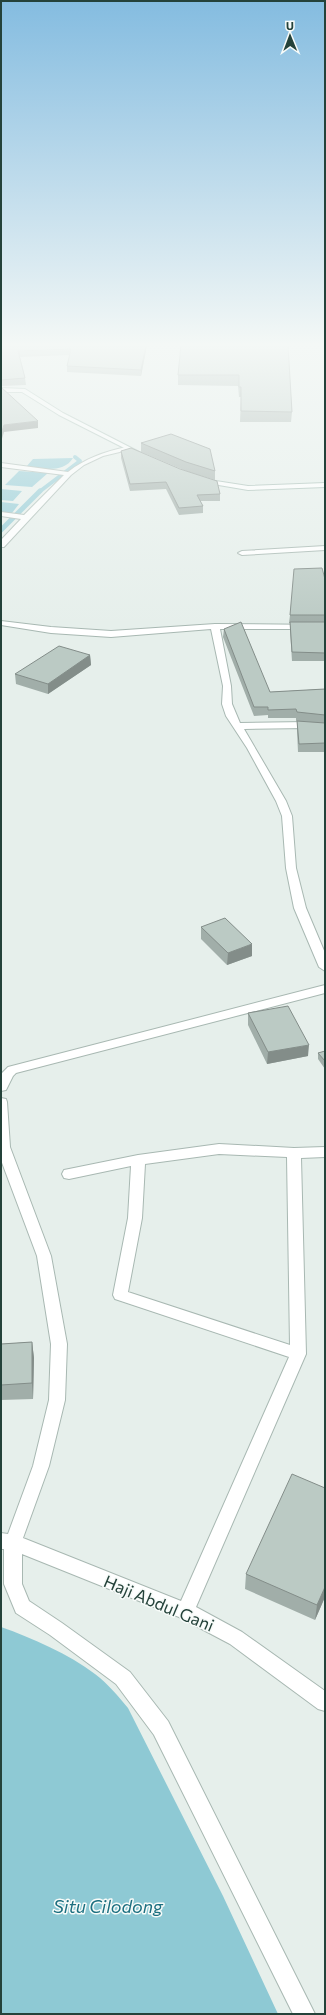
<svg xmlns="http://www.w3.org/2000/svg" width="326" height="2015" viewBox="0 0 326 2015" font-family="Commissioner,sans-serif">
	<style>
		.water { fill: #8ec9d4 }
		.lines { fill: none; stroke-linecap: round; stroke-linejoin: round }
		.stream-far1 { stroke: #8ec9d4; stroke-width: 4 }
		.stream { stroke: #8ec9d4; stroke-width: 5 }
		.street-casing { stroke: #a8b8b2; stroke-width: 2 }
		.secondary-casing { stroke: #a4bbb3; stroke-width: 2 }
		.street { fill: #fff; fill-rule: evenodd }
		.secondary { fill: #fff; fill-rule: evenodd }
		.wall { fill: #a1aea9 }
		.shaded-wall { fill: #838d89 }
		.building { fill: #bbcac4; stroke: #838d89 }
		.labels { text-anchor: middle; dominant-baseline: central; stroke-width: 3; stroke-linejoin: round; paint-order: stroke }
		.near-street-label { font-size: 17px; fill: #24423a; stroke: #f7fbf9 }
		.near-water-label { font-size: 18px; font-style: italic; fill: #1c6f80; stroke: #f7fbf9 }
	</style>
	<rect width="100%" height="100%" fill="#e6efeb"/>
	<!-- water -->
	<path class="water" d="M73,458c-10,16 -31,10 -47,9l7,-8z
		M19,471l29,2 -16,14 -27,-2z
		M1,489l21,2 -9,10 -12,-1z
		M1,502l18,2 -7,9h-11z
		M1,1627c31,11 68,27 94,47 13,10 23,22 33,34l95,188 55,118h-277z"/>
	<g class="lines">
		<!-- stream-far1 -->
		<path class="stream-far1" d="M39,492l41,-31 -5,-4"/>
		<!-- stream -->
		<path class="stream" d="M1,530l39,-39"/>
		<!-- street casing -->
		<g class="street-casing">
			<path id="street" d="M126,447l2,1v2l-25,6 -19,9 -13,10 -67,72h-3v-7l20,-21 -20,-3v-4l23,3 40,-40 -63,-8v-4l67,9c18,-14 36,-20 58,-25z
				M325,546v4l-83,5 -4,-2 4,-2z
				M1,621l50,6 60,4 104,-7 110,1v4h-105l11,57 1,18 8,19 67,-1 18,2v6l-18,-2 -63,1 42,72 6,15 4,52 10,40 19,45v18l-6,-4 -25,-59 -8,-40 -4,-52 -6,-15 -29,-53 -21,-32 -4,-12 1,-18 -12,-57 -100,8 -60,-4 -50,-8z
				M325,985v8l-309,80 -3,3 -7,14 -5,1v-17l7,-7z
				M1,1098l5,1 1,3 3,45 41,109 16,88 -2,56 -16,66 -26,72 158,63 108,-244 -174,-58 -2,-4 15,-77 3,-52 -62,13 -5,-1 -2,-4 2,-4 5,-1 69,-14 81,-11 75,4 31,-1v10l-24,1 5,196 -110,253 46,25 83,59v20l-7,-2 -88,-65 -51,-27 -157,-63v30l7,17 33,22 68,49 38,49 147,293h-22l-139,-279 -38,-51 -66,-49 -34,-22 -12,-29v-35h-3v-16l7,1 25,-68 16,-66 2,-56 -14,-88 -36,-96zM219,1154l68,3 3,188 -162,-53 14,-74 3,-54z"/>
		</g>
		<!-- secondary casing -->
		<g class="secondary-casing">
			<path id="secondary" d="M1,388l24,1 38,24 82,42 -5,1 -81,-41 -37,-23h-21z
				M203,479l45,7 77,-3v4l-77,3 -47,-8 -1,-1z"/>
		</g>
		<!-- street -->
		<use href="#street" class="street"/>
		<!-- secondary -->
		<use href="#secondary" class="secondary"/>
	</g>
	<!-- wall -->
	<path class="wall" d="M1,345h146l-6,31 -74,-4v-6l3,-11 -50,2 5,21 1,7 -25,1z
		M288,345l4,67 -1,10h-51l1,-25h-2l-1,-11 -60,-1v-10z
		M141,443l74,28v9l-29,-9 -45,-19z
		M121,451l99,43v7h-20l3,5v7l-24,2 -13,-26 -36,2 -9,-33z
		M325,579v82h-33l-2,-31v-7h-1l1,-8z
		M224,629l46,63 55,-3v63h-27l-1,-22v-9h1h-2v-3h-28v-3l-14,1 -31,-79z
		M90,655l1,10 -43,29 -32,-10 -1,-10z
		M201,927l51,29 -25,9 -26,-26z
		M248,1013l60,43 -41,8 -19,-39z
		M325,1051v18l-7,-10v-6z
		M32,1342l2,16 -1,41 -32,1v-56z
		M325,1488v109l-10,23 -70,-31 1,-15z"/>
	<!-- shaded-wall -->
	<path class="shaded-wall" d="M146,345h1l-6,31v-6z
		M38,421v7l-34,4 -3,10v-8l3,-9z
		M90,655l1,10 -43,29v-10z
		M252,944v12l-25,9 1,-12z
		M309,1045l-1,11 -41,8 1,-12z
		M32,1342l2,16 -1,41 -1,-16z
		M325,1587v10l-10,23 2,-15z"/>
	<!-- building -->
	<path class="building" d="M1,345h145l-5,25 -74,-4 4,-17 -53,2 7,27 -24,2z
		M181,345h107l4,67 -51,-1v-24h-2v-12h-61z
		M1,387l37,34 -34,4 -3,9z
		M171,434l39,15 5,22 -29,-9 -45,-19z
		M131,448l49,21 37,12 3,13 -23,1 6,11 -24,2 -13,-26 -36,2 -9,-33z
		M322,568l3,11v36h-35l4,-46z
		M241,622l29,70 55,-3v26l-28,-3 -1,-3 -28,1v-3h-14l-30,-78z
		M290,622h35v31l-33,-1z
		M59,646l31,9 -42,29 -33,-10z
		M297,721l28,2v20l-26,1z
		M225,918l27,26 -24,9 -27,-26z
		M288,1006l21,39 -41,7 -20,-39z
		M325,1051v10l-7,-8z
		M32,1342v41l-31,2v-41z
		M292,1474l33,14v99l-8,18 -71,-31z"/>
	<!-- sky -->
	<linearGradient id="sky" x2="0" y2="1"><stop stop-color="#84bce0"/><stop offset="0.55" stop-color="#f4f8f6"/><stop offset="1" stop-color="#f4f8f6" stop-opacity="0"/></linearGradient>
	<rect width="326" height="627" fill="url(#sky)"/>
	<g class="labels">
		<!-- near-street labels -->
		<g class="near-street-label">
			<text transform="translate(159 1603) rotate(23)">Haji Abdul Gani</text>
		</g>
		<!-- near-water labels -->
		<g class="near-water-label">
			<text x="108" y="1906">Situ Cilodong</text>
		</g>
	</g>
	<!-- border -->
	<rect width="326" height="2015" fill="none" stroke="#24423a" stroke-width="4"/>
	<!-- north arrow -->
	<g transform="translate(290 36) rotate(359)" stroke="#f7fbf9" stroke-width="3" paint-order="stroke">
	<path d="M0-3L7 15L0 10L-7 15Z" fill="#24423a"/>
	<text y="-6" font-size="11" font-weight="bold" text-anchor="middle" fill="#24423a">U</text>
	</g>
</svg>
